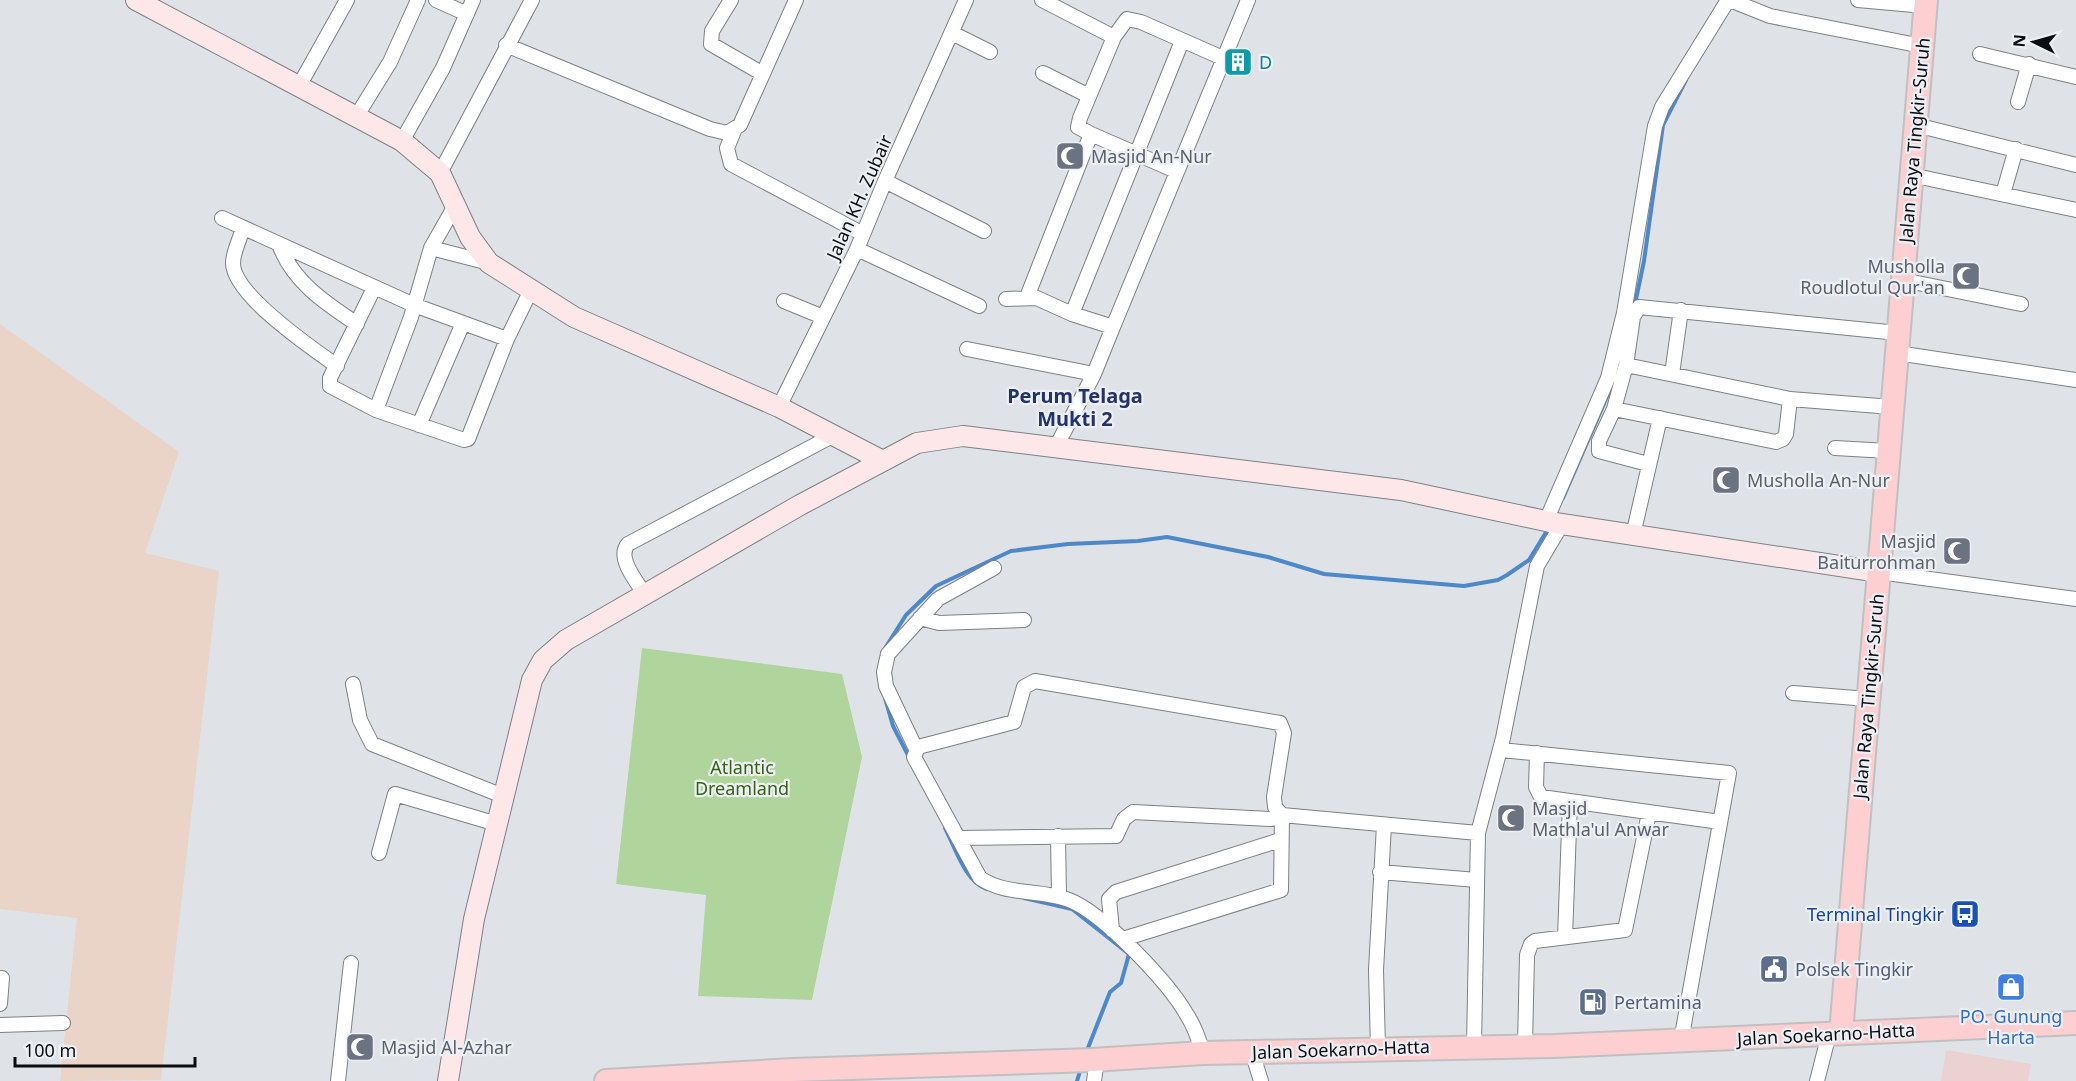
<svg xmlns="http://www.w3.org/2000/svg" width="2076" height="1081" viewBox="0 0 2076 1081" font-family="'Noto Sans',sans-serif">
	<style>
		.industrial { fill: #ead3c7 }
		.medical { fill: #ecd1d1 }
		.green { fill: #b0d59c }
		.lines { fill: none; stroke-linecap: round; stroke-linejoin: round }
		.stream { stroke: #4d88c9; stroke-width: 4 }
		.street-casing { stroke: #7d8085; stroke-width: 16 }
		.secondary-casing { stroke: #7d8085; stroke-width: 22 }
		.primary-casing { stroke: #c0c0c1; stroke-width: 26 }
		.street { stroke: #fff; stroke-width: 14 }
		.secondary { stroke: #fee7e8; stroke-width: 20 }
		.primary { stroke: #fdcfd1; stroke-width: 22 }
		.labels { text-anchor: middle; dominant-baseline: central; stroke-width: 4.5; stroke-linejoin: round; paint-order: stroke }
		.culture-label { font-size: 18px; fill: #0d838f; stroke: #ecf0f5; text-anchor: start }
		.street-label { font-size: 18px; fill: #0c0d0f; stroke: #ecf0f5 }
		.worship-label { font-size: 18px; fill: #5b616d; stroke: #ecf0f5; text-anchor: start }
		.park-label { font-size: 18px; fill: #376315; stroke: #ecf0f5 }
		.transit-label { font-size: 18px; fill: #164399; stroke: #ecf0f5; text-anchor: end }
		.service-label { font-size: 18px; fill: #4e5e75; stroke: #ecf0f5; text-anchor: start }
		.shop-label { font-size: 18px; fill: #366cbe; stroke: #ecf0f5 }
		.neighbourhood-label { font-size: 20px; font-weight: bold; fill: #24326a; stroke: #ecf0f5 }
	</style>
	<rect width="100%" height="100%" fill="#dfe3e8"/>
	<!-- industrial -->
	<path class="industrial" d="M0,324l179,128 -34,101 74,18 -58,509 -101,1 17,-163 -77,-9z"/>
	<!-- medical -->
	<path class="medical" d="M1946,1050l85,14 -3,17h-87z"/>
	<!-- green -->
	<path class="green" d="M642,648l200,26 20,83 -50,243 -114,-4 8,-101 -90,-11z"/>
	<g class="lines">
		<!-- stream -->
		<path class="stream" d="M1635,304l9,-43 19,-136 23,-45
			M1563,498l53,-122
			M882,653l24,-38 30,-29 75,-35 57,-7 70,-3 29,-4 101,20 56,17 140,12 34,-6 9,-5 22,-15 19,-31
			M885,698l8,28 16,31
			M945,828c10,19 20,54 42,61
			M1024,898l48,11 57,45 -8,29 -11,9 -24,61
			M1077,1081l4,-13"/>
		<!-- street casing -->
		<g class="street-casing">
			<path id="street" d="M436,0l31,14
				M731,0l-19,31 -1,13 52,30
				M1042,0l72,37
				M1730,0l40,16 152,30
				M1858,0l67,6
				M952,33l38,19
				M506,45l204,84 17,4 13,-8 56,-125
				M1980,54l96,23
				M1043,73l46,23
				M299,86l48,-86
				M2018,102l11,-38
				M356,117l34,-55 28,-62
				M1916,125l160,40
				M734,131l-7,17 4,16 132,70
				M1091,134l-13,-7 2,-9 34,-81 13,-18 14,3 84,37
				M402,141l41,-73 30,-68
				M440,173l92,-173
				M1911,175l165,35
				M885,181l99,50
				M2003,194l13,-45
				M222,218l192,87 93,34
				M243,228c-3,11 -10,24 -10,35 0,32 80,86 104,103
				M279,244c13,37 46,59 78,80
				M431,248l58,15
				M857,249l122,57
				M1903,280l118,24
				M374,288l-44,90v8l46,24 88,30 4,-1 39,-100 24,-49
				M1006,299l29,-1
				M784,301l39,16
				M1072,314l110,-273
				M1113,327l135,-327
				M967,349l127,25
				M1897,353l179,27
				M1626,365l164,34
				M1672,374l9,-64
				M779,407l78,-158 28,-68 81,-181
				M1892,407l-102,-8 -4,35 -3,5 -7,3 -162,-33 12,-44 7,-48 6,-10 259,26
				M1614,409l-15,32v10l49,13
				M376,410l35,-93 20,-69 25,-44
				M419,425l44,-102
				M1056,447l38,-73 19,-47 -41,-13 -42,-19 -1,-3 62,-158 85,37
				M1835,448l53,3
				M1546,521l62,-143 16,-65 31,-187 7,-19 66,-107
				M1633,535l27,-117
				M1879,572l197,27
				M644,594c-7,-13 -28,-36 -16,-50l206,-109
				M920,618l19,5 85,-3
				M353,684l7,36 12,24 131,52
				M1793,693l75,6
				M916,749l-30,-63 -2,-14 4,-18 50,-55 56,-31
				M1501,750l228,23 -48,268
				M1537,753l-1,34 5,10 179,25
				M1058,836l1,61
				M958,838l158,-2 8,-17 9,-7 137,7 12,-2
				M379,853l16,-59 102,30
				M1380,872l97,8
				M1112,930l-3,-31 7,-7 164,-52
				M1565,937l5,-135
				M1123,939l158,-49 1,-75
				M0,1004l2,-26
				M0,1025l63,-2
				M1525,1045l2,-90 4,-11 4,-3 90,-11 24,-117
				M1474,1046l4,-213 25,-95 34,-172 25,-42
				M1378,1048l-2,-78 8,-145
				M1252,1052l9,29
				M1203,1053c-4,-13 -8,-26 -16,-38 -18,-32 -84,-102 -118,-115 -28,-11 -63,-4 -89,-22l-66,-121 4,-10 96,-25 10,-35 11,-6 245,42 4,10 -10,64 1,10 7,8 196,18
				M338,1081l13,-118
				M1094,1081l3,-22
				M1817,1081l12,-47"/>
		</g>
		<!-- secondary casing -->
		<g class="secondary-casing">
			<path id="secondary" d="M136,0l266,141 38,32 30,64 19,26 85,54 205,90 102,53
				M448,1081l26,-162 58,-239 11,-20 23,-20 234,-135 117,-62 46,-7 438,54 154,33 324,49"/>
		</g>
		<!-- primary casing -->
		<g class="primary-casing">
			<path id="primary" d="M1841,1033l85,-1033
				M606,1081l186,-11 300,-10 111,-7 351,-7 522,-23"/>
		</g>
		<!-- street -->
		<use href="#street" class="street"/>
		<!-- secondary -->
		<use href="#secondary" class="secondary"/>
		<!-- primary -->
		<use href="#primary" class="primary"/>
	</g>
	<!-- icons -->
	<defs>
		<g id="building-square" transform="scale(1.5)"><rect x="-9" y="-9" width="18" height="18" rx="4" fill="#0f9aa8" stroke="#ecf0f5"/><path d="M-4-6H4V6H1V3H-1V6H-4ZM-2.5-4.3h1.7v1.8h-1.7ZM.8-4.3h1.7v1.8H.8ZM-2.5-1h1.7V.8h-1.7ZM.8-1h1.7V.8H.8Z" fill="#fff"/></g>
		<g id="mosque-square" transform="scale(1.5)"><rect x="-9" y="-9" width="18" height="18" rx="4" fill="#6b7280" stroke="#ecf0f5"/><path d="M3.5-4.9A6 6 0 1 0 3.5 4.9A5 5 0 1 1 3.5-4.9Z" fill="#fff"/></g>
		<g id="bus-square" transform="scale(1.5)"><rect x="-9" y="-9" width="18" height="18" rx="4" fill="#1a4fb4" stroke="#ecf0f5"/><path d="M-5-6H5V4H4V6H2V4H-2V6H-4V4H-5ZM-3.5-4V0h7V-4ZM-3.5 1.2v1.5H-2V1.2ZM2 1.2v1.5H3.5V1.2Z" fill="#fff"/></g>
		<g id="civic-square" transform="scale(1.5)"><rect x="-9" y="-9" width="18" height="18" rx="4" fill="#5c6f8a" stroke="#ecf0f5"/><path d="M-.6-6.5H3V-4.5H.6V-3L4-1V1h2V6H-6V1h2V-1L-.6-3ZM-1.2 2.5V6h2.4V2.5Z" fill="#fff"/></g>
		<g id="shop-square" transform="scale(1.5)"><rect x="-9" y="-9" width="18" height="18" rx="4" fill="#3f7fe0" stroke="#ecf0f5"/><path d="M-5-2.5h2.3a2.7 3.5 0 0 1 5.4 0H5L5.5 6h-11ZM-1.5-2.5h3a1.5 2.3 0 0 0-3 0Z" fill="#fff"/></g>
		<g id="fuel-square" transform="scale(1.5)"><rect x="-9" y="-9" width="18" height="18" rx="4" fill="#5c6f8a" stroke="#ecf0f5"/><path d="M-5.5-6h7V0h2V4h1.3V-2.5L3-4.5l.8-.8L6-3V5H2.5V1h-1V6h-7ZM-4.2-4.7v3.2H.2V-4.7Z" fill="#fff"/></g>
	</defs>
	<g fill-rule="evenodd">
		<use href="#building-square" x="1238" y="62"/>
		<use href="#mosque-square" x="1070" y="156"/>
		<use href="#mosque-square" x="1966" y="276"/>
		<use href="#mosque-square" x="1726" y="480"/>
		<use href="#mosque-square" x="1957" y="551"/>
		<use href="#mosque-square" x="1511" y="818"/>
		<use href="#bus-square" x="1965" y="914"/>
		<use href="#civic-square" x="1774" y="969"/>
		<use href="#shop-square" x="2011" y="987"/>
		<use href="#fuel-square" x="1593" y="1002"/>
		<use href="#mosque-square" x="360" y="1047"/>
	</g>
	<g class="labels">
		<!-- culture labels -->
		<g class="culture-label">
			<text x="1259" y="62">D</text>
		</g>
		<!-- street labels -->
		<g class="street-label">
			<text transform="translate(1914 140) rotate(-85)">Jalan Raya Tingkir-Suruh</text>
			<text transform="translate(859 197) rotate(-66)">Jalan KH. Zubair</text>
			<text transform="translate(1868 696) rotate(-85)">Jalan Raya Tingkir-Suruh</text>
			<text transform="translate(1826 1034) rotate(-3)">Jalan Soekarno-Hatta</text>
			<text transform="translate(1341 1049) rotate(-2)">Jalan Soekarno-Hatta</text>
		</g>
		<!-- worship labels -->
		<g class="worship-label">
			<text x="1091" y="156">Masjid An-Nur</text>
			<text x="1945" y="266" text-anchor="end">Musholla<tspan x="1945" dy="21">Roudlotul Qur'an</tspan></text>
			<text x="1747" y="480">Musholla An-Nur</text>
			<text x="1936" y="541" text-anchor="end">Masjid<tspan x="1936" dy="21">Baiturrohman</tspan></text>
			<text x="1532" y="808">Masjid<tspan x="1532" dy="21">Mathla'ul Anwar</tspan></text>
			<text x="381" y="1047">Masjid Al-Azhar</text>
		</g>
		<!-- park labels -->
		<g class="park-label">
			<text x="742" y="767">Atlantic<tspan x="742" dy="21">Dreamland</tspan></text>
		</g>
		<!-- transit labels -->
		<g class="transit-label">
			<text x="1944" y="914">Terminal Tingkir</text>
		</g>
		<!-- service labels -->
		<g class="service-label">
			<text x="1795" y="969">Polsek Tingkir</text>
			<text x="1614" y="1002">Pertamina</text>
		</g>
		<!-- shop labels -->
		<g class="shop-label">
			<text x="2011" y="1016">PO. Gunung<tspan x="2011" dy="21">Harta</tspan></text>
		</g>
		<!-- neighbourhood labels -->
		<g class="neighbourhood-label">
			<text x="1075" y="395">Perum Telaga<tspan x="1075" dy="23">Mukti 2</tspan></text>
		</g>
	</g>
	<!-- north arrow -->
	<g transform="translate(2034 42) rotate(275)" stroke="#ecf0f5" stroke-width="4.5" paint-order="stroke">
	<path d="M0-4.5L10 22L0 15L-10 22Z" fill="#0c0d0f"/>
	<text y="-9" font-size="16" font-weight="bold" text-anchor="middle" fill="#0c0d0f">N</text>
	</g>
	<!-- scale -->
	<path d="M15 1057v9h180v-9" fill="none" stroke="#0c0d0f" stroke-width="3"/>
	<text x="24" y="1057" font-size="18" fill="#0c0d0f" stroke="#ecf0f5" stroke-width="4.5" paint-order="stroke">100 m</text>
</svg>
